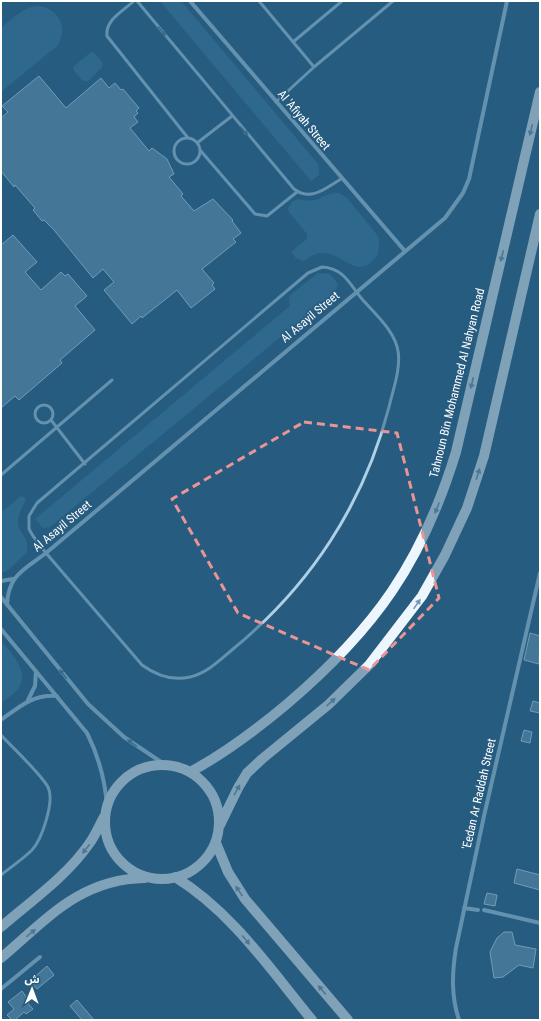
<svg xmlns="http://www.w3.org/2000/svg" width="541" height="1021" viewBox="0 0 541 1021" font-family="'Roboto Condensed','Noto Sans Arabic',sans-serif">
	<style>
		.green { fill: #3b769d }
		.building { fill: #6795b4; stroke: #d0e7f5 }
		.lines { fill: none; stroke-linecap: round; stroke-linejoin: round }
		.service { stroke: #add0e6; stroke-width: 3 }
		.minor { stroke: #add0e6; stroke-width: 4 }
		.primary { stroke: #eef6fd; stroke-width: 10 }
		.oneway { fill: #4f7f9f }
		.oneway2 { fill: #779ab2 }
		.marked { fill: none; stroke: #ea9494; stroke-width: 3; stroke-dasharray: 8 5; stroke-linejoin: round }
		.labels { text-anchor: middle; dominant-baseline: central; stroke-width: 3.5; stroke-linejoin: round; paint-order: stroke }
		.street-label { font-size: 12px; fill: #fff; stroke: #275c80 }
	</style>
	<rect width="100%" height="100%" fill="#275c80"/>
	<!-- green -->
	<path class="green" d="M160,1h21l137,163 1,11 -8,6z
		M38,6c21,2 31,23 19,40l-56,46v-64c11,-9 22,-21 37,-22z
		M91,52c5,1 12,9 12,14l-15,15h-5l-9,-10 -1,-4z
		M339,193l8,5 30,37 2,4 -1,15c-21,30 -34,-3 -58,-1 -7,1 -11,5 -17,8l-7,-3 -5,-6 16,-13v-5l-18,-22 -1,-4 5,-7 5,-2c24,6 23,-7 41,-6z
		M318,273l12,1 8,10 -3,8 -285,235 -7,1 -8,-9 255,-213 -1,-10z
		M21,496l5,2v2c-20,34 4,28 1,52l-19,18 -7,3v-63l2,1z
		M1,641c20,22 35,43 0,61z"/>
	<!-- building -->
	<path class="building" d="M39,76l27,32 35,-30 8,10 6,-5 6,7 2,-1 16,19 -3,3 2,2 -4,4 4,5 -8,6 19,23 3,-3 15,11 7,15 -5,3 14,17 -2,2 13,15 19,-12 20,21 -1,1 9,12 -8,6 3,3 -34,27 12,14 -2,2 3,4 -24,19 -14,-18 -35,28 -1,-2 -9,8 -28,-34 10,-8 -11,-13 -10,9 -39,-48 -10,-10 -2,1 -9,-11 2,-2 -20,-23 -1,2 -13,-16v-53l7,-6 -6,-6z
		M13,235l24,27 -12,10 16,18 20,-18 4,4 3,-2 19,22 -12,10 20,24 -35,30 2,3 -43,37 -4,-4 -14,12v-163z
		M530,633l10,3 -1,28 -15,-4z
		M533,701l7,2v10l-10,-2z
		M524,730l8,2 -2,11 -9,-2z
		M517,869l23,6v15l-26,-7z
		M487,893l10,2 -2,11 -11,-2z
		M504,932h8l3,13 21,4 -3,19 -14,-3 -16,12 -9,1 -4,-26 7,-14z
		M47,966l7,9 -17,14 -7,-8z
		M22,991l5,7 -2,2 8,9 -7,5 -2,-2 -9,8h-3l-5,-5 7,-6 -6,-7z
		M77,1000l17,20h-12l-12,-14z"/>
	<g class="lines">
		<!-- service -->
		<path class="service" d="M134,1c-11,10 -29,19 -27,35l81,102
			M137,1l157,188c17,13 32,-1 47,-10
			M259,1l55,66
			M293,42l49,-41
			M276,102l38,-35 79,-66
			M174 151a13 13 0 1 1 26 0a13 13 0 1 1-26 0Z
			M197,143l35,-27
			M200,150l55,64 12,2 30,-24
			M322,267c22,1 28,18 40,32 13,15 33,32 36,52 3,17 -5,39 -9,56 -25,97 -79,179 -156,242 -13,11 -26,24 -43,28 -17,4 -33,-1 -48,-12l-96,-112 -13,-17 -4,-7v-13l8,-13 271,-230z
			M35 414a9 9 0 1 1 18 0a9 9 0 1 1-18 0Z
			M51,420l34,44
			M1,475l111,-95
			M1,735c12,13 39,38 47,52 7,14 -6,52 -16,63 -9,9 -21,17 -31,25"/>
		<!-- minor -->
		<path class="minor" d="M190,1l214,249
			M1,581l12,-2
			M1,597l87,107 36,33 40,27
			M7,605c1,-30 17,-35 39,-52l399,-335 18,-25 6,-14 38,-178
			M1,629l86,104c12,24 18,46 20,73
			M28,700l7,-14 1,-15
			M1,720c18,-13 32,-26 56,-24
			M464,908l14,2
			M484,910l56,13
			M1,989l39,-32
			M459,1020c-8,-24 -7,-47 -3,-72l28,-132 56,-243"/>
		<!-- primary -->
		<path class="primary" d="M105 822a57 57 0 1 1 114 0a57 57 0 1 1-114 0Z
			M190,772c36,-19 66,-42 97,-68 88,-75 135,-141 169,-252l84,-360
			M220,825l18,-37 9,-15 15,-14 66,-54 41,-40 53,-69 23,-41 22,-47 17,-52 56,-242
			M216,843l12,29 17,27 103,121
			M175,877c57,35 95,92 137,143
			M1,927c30,-26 65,-50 88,-83 6,-8 10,-18 15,-27
			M1,958c46,-39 79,-79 144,-80"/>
	</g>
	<!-- one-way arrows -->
	<defs><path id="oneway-solid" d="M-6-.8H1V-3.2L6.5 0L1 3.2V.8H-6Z"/></defs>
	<g class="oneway">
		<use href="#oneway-solid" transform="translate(162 31) rotate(49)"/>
		<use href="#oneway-solid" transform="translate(244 131) rotate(50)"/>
		<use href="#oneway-solid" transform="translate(63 674) rotate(-129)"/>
		<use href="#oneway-solid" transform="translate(132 743) rotate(-144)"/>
	</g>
	<g class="oneway2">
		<use href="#oneway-solid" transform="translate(531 130) rotate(103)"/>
		<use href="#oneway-solid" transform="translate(502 256) rotate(103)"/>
		<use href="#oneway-solid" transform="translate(472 383) rotate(103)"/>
		<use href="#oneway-solid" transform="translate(478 474) rotate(-73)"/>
		<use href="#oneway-solid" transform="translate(437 508) rotate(112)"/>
		<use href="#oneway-solid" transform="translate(417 604) rotate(-55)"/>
		<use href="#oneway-solid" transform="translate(331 702) rotate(-42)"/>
		<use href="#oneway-solid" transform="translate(237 790) rotate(-61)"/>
		<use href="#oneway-solid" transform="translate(86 849) rotate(128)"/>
		<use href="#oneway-solid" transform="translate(239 891) rotate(-124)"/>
		<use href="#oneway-solid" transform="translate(31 933) rotate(-40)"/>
		<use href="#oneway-solid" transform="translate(246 940) rotate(50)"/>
		<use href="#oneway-solid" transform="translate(322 990) rotate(-130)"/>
	</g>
	<!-- marked area -->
	<path d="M0 0H541V1021H0ZM304,422l93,11 42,165 -70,72 -131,-57 -66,-114z" fill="#275c80" fill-opacity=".55" fill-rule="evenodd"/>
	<path class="marked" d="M304,422l93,11 42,165 -70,72 -131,-57 -66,-114z"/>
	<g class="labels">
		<!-- street labels -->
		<g class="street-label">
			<text transform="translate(304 120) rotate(50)">Al 'Afiyah Street</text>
			<text transform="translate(310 317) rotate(-40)">Al Asayil Street</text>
			<text transform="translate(457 383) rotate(-76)">Tahnoun Bin Mohammed Al Nahyan Road</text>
			<text transform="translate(62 526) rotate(-40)">Al Asayil Street</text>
			<text transform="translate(479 794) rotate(-77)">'Eedan Ar Raddah Street</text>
		</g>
	</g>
	<!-- border -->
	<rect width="541" height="1021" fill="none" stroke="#ffffff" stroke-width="4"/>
	<!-- north arrow -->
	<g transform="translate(32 989) rotate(1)" stroke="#275c80" stroke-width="3" paint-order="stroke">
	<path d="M0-3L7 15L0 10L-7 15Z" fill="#ffffff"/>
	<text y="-6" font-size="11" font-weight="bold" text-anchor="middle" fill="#ffffff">ش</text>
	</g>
</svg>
